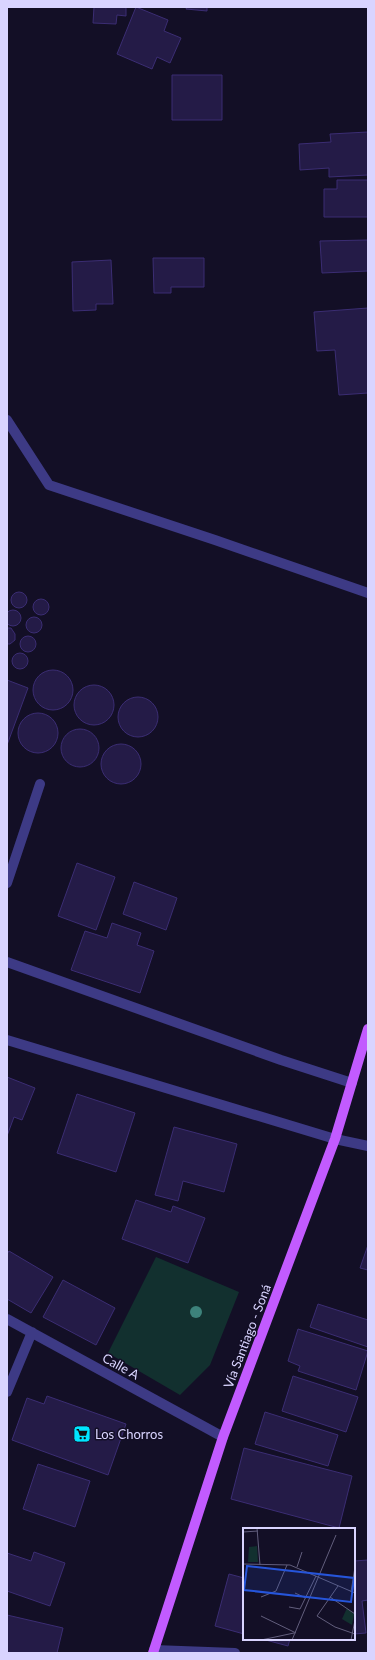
<svg xmlns="http://www.w3.org/2000/svg" width="375" height="1660" viewBox="0 0 375 1660" font-family="Lato,sans-serif">
	<style>
		.green { fill: #12302f }
		.building { fill: #241b47; stroke: #3b2d73 }
		.lines { fill: none; stroke-linecap: round; stroke-linejoin: round }
		.lane { stroke: #3d3a85; stroke-width: 10 }
		.street { stroke: #3d3a85; stroke-width: 10 }
		.primary { stroke: #c25bff; stroke-width: 10 }
		.tree { fill: #3d827b }
		.labels { text-anchor: middle; dominant-baseline: central; stroke-width: 3; stroke-linejoin: round; paint-order: stroke }
		.street-label { font-size: 13px; fill: #d9d4ff; stroke: #130f26 }
		.poi-label { font-size: 13px; fill: #d9d4ff; stroke: #130f26; text-anchor: start }
		.inset-road { fill: none; stroke: #625e7d; stroke-width: 1 }
		.view { fill: #2655da; fill-opacity: 0.15; stroke: #2655da; stroke-width: 2 }
		.inset-edge { fill: none; stroke: #d9d4ff; stroke-width: 2 }
	</style>
	<rect width="100%" height="100%" fill="#130f26"/>
	<!-- green -->
	<path class="green" d="M156,1257l83,35 -29,73 -30,30 -72,-42z"/>
	<!-- building -->
	<path class="building" d="M94,7h32v9l-9,-1 -1,9 -23,-1z
		M136,7l32,13 -4,11 17,7 -11,25 -13,-6 -5,12 -35,-15z
		M187,7h20v4l-21,-2z
		M172,75h50v45h-50z
		M368,132v43l-39,2v-9l-29,2 -1,-26 32,-2 -1,-8z
		M337,180h31v37h-44v-28h13z
		M368,240v31l-46,2 -2,-32z
		M153,258h51v29h-33v6h-17z
		M111,260l2,44h-17v6l-23,1 -1,-49z
		M368,308v85l-29,2 -4,-45 -18,1 -3,-39z
		M11 600a8 8 0 1 1 16 0a8 8 0 1 1-16 0Z
		M33 607a8 8 0 1 1 16 0a8 8 0 1 1-16 0Z
		M5 618a8 8 0 1 1 16 0a8 8 0 1 1-16 0Z
		M26 625a8 8 0 1 1 16 0a8 8 0 1 1-16 0Z
		M7,628h4l4,6v6l-5,4h-3z
		M20 644a8 8 0 1 1 16 0a8 8 0 1 1-16 0Z
		M12 661a8 8 0 1 1 16 0a8 8 0 1 1-16 0Z
		M33 690a20 20 0 1 1 40 0a20 20 0 1 1-40 0Z
		M7,680l21,8 -21,57z
		M74 705a20 20 0 1 1 40 0a20 20 0 1 1-40 0Z
		M118 717a20 20 0 1 1 40 0a20 20 0 1 1-40 0Z
		M18 733a20 20 0 1 1 40 0a20 20 0 1 1-40 0Z
		M61 748a19 19 0 1 1 38 0a19 19 0 1 1-38 0Z
		M101 764a20 20 0 1 1 40 0a20 20 0 1 1-40 0Z
		M77,863l38,14 -19,53 -38,-14z
		M134,882l43,16 -11,32 -43,-16z
		M112,923l29,10 -4,12 17,6 -14,42 -69,-23 14,-39 22,7z
		M7,1077l28,11 -13,32 -8,-3 -7,19z
		M77,1094l58,19 -19,59 -59,-19z
		M174,1127l63,17 -13,48 -41,-11 -5,20 -23,-6z
		M136,1200l35,12 2,-6 32,12 -17,45 -66,-24z
		M368,1245v25l-8,-2z
		M9,1251l44,26 -22,36 -24,-14v-45z
		M63,1280l52,28 -19,37 -53,-28z
		M318,1304l50,16v27l-58,-20z
		M298,1329l70,22 -12,39 -58,-19 2,-5 -12,-5z
		M293,1376l65,21 -12,35 -64,-21z
		M47,1396l79,28 -18,51 -96,-35 15,-42 17,6z
		M265,1412l73,23 -10,31 -73,-22z
		M244,1448l108,28 -13,52 -108,-29z
		M38,1464l52,17 -15,46 -52,-18z
		M34,1552l31,11 -15,43 -43,-15v-38l24,8z
		M368,1560v40l-6,1 4,32 -12,1v-73z
		M229,1574l15,4v56l-29,-8z
		M7,1615l56,13 -6,25h-50z
		M262,1639h28l-2,7z"/>
	<g class="lines">
		<!-- lane -->
		<path class="lane" d="M7,883l33,-99
			M7,962l274,98 71,23"/>
		<!-- street -->
		<path class="street" d="M7,420l42,65 166,55 153,53
			M7,1040l328,99 33,7
			M7,1319l216,118
			M7,1392l25,-60
			M154,1650l81,3"/>
		<!-- primary -->
		<path class="primary" d="M153,1653l70,-216 112,-298 33,-110"/>
	</g>
	<!-- trees -->
	<circle class="tree" cx="196" cy="1312" r="6"/>
	<!-- icons -->
	<defs>
		<g id="supermarket-square" transform="scale(0.9)"><rect x="-9" y="-9" width="18" height="18" rx="4" fill="#00e5ff" stroke="#130f26"/><path d="M-6-5.5h2.5l.6 2H6L4.5 2H-2.5L-4.4-4H-6ZM-1.5 3.2a1.3 1.3 0 1 0 .1 0ZM3 3.2a1.3 1.3 0 1 0 .1 0Z" fill="#111"/></g>
	</defs>
	<g fill-rule="evenodd">
		<use href="#supermarket-square" x="82" y="1434"/>
	</g>
	<g class="labels">
		<!-- street labels -->
		<g class="street-label">
			<text transform="translate(247 1336) rotate(-69)">Vía Santiago - Soná</text>
			<text transform="translate(121 1366) rotate(29)">Calle A</text>
		</g>
		<!-- poi labels -->
		<g class="poi-label">
			<text x="95" y="1434">Los Chorros</text>
		</g>
	</g>
	<!-- overview -->
	<g transform="translate(243 1528)">
		<rect width="112" height="112" fill="#130f26"/>
		<path d="M14,18l1,16h-10l1,-15zM104,80l7,6 -2,11 -10,-6z" fill="#12302f"/>
		<path class="inset-road" d="M14,0l3,37M0,4l15,-1M0,36l47,1 65,28M54,39l5,-15M95,58l-21,30 18,11 20,7M108,64l4,-25M52,65l11,5M18,69l15,-6 11,-26M87,69l25,17M46,79l11,2 16,-33M18,88l35,17M18,112l33,-7M49,112l44,-105M108,112l4,-20"/>
		<path class="view" d="M4,38l107,12 -3,24 -107,-12z"/>
		<rect width="112" height="112" class="inset-edge"/>
	</g>
	<!-- border -->
	<rect width="375" height="1660" fill="none" stroke="#d9d4ff" stroke-width="16"/>
</svg>
